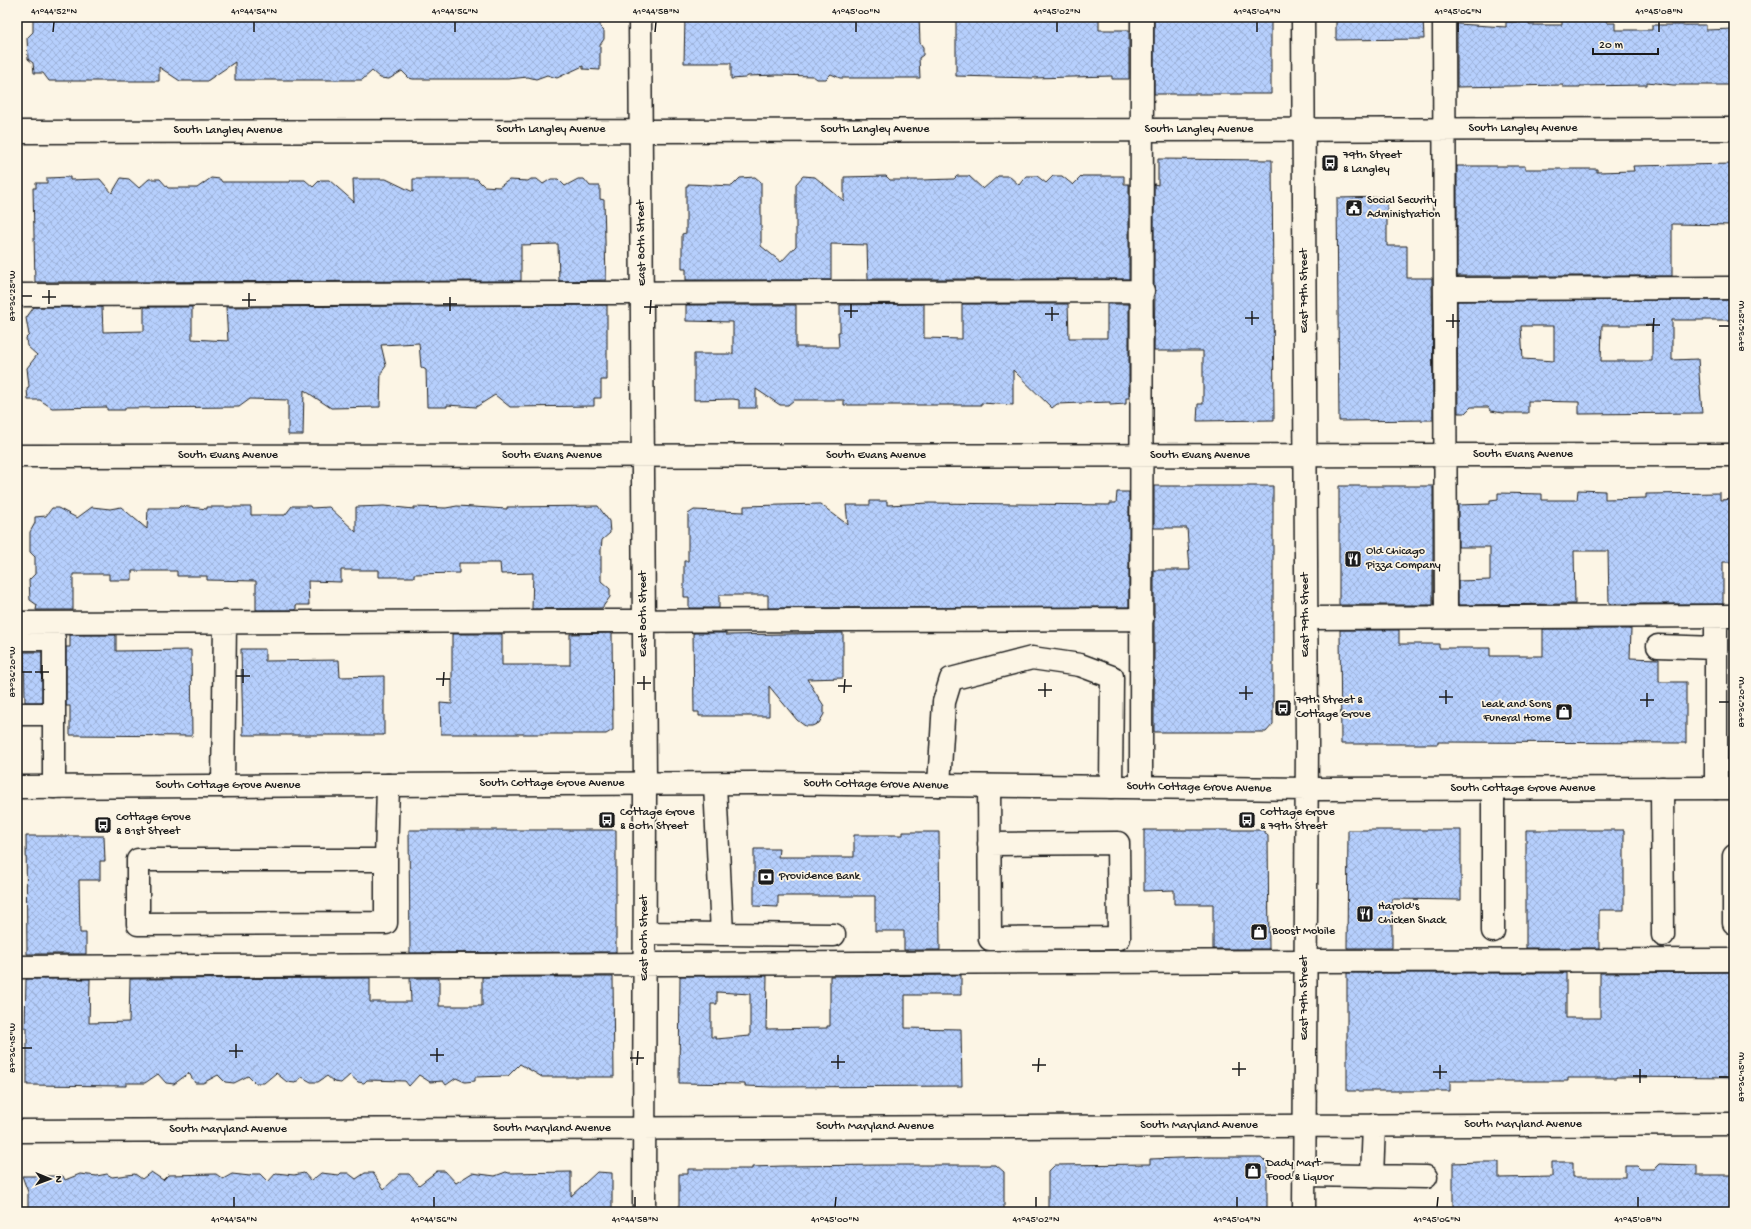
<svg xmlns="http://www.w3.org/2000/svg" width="1751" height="1229" viewBox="0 0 1751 1229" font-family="'Gochi Hand',sans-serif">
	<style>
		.building { fill: url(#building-cross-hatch); stroke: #1c1c1c; fill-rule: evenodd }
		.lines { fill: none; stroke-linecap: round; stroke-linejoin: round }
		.minor-casing { stroke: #1c1c1c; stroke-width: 25 }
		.major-casing { stroke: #1c1c1c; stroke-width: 25 }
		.minor { stroke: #fcf5e5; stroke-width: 22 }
		.major { stroke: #fcf5e5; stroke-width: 22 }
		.ticks { fill: none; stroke: #1c1c1c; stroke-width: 1.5 }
		.labels { text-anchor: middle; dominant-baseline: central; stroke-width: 3.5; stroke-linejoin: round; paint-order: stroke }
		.street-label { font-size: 12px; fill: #1c1c1c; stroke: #fcf5e5 }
		.poi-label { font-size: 12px; fill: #1c1c1c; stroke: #fcf5e5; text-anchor: start }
		.neatline { fill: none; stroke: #1c1c1c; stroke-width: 1.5 }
		.ticks-label { font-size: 10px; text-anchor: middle; fill: #1c1c1c }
	</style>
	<defs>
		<pattern id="building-cross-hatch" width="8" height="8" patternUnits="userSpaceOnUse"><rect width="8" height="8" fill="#b6cffd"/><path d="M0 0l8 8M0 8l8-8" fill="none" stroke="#9cb1d8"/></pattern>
	</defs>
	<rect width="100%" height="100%" fill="#fcf5e5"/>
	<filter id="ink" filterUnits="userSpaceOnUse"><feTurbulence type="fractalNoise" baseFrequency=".025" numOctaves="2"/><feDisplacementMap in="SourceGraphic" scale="8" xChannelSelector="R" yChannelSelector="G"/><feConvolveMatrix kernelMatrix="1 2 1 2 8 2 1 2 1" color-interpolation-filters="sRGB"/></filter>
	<g filter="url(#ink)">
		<!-- building -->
		<path class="building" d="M33,17h217v1l350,-1v10l4,4v8l-4,6v25l-17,-1v-3l-26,12 -10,-3 -11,4 -8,-2 -20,2h-95l-4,-1 -7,-7 -13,8 -9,-1 -8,-7 -10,9h-127v-18l-28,19h-27l-21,-14v14h-110l-6,-8h-9l-1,-10 -5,-4 -1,-21 6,-6z
			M685,17h234l1,26 3,4v8l-4,3 1,20h-80l-9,-4 -5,5h-9l-4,-3 -36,-1 -29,1 -3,2 -14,1v-16h-47z
			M956,17h143v13h30v49h-17v-3l-79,2 -77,-2z
			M1154,17h117v77h-117z
			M1336,17h87l1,22 -88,1z
			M1562,19l45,1v3h8v7h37v-5h54v5l28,-1v56h-61l-26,-3v3l-67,1v1h-17v-2l-106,2v-63l49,3v-5h23v3h33z
			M1158,159l114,1 2,260 -77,1 1,-17h5v-53h-49l1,-60 -1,-5v-102l4,1z
			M1734,164v61l-62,-1v52h-215v-110h68v3h72v3l37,-1 -1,-5z
			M803,176l12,1 29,24v-24l42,-1 4,4h32l32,-1 3,-3h12l14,13 15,-13h11l10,9 7,-9h11l9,7 7,-7h9l11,9 9,-9h42v8h5v95h-261l-1,-34 -36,-1v36h-145v-11h-4v-35l4,-1v-47h2v-2l44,2 8,-8 15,-1 6,5v64l20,16 15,-16v-62z
			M70,177v3l30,-1 12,14 9,-15 8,1 10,9 10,-9h11l8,9h29l14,-10 9,1 2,3h68l1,-2h14l8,7 7,-7h9l25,22 -1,-23h33l27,13v-13h64l7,7 15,1 10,-7 19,1 3,-2h6l6,5 8,-5h7l7,7 13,-7h6l6,7h10v13l4,1 2,80 -47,1 -1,-37 -37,1v36l-486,1 -2,-94h3v-5h11v-5z
			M1387,197v49h20v32h25l1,142 -94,1 -2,-223z
			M1734,300v20h-62v40l26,-1 4,54 -123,1v-12l-51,-1v12h-25l-12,-2 -3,-4h-17l-6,6h-7l-1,-112zM1602,325h50v36h-51zM1521,326h33v35l-31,-2z
			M924,304v34l38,1v-35h106l1,34h38v-34h22v94h-3v6l-16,1v-3l-53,2 -5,4 -39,-38v35l-32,-2v2h-137v-5h-50l-6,5h-8l-24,-16v19h-17v-8l-6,-1 -39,1v-46h39v-32l-47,-1v-16h110v42h43l-1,-15h2v-27z
			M607,305v75h-6v18h-7v8l-84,1 -15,-12 -19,12 -29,-2v2h-20l-1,-37 -5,-3 -2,-24 -38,2 5,21 -5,7 -1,34 -49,1 -27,-18 -1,45h-15v-35l-38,-1 -11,8 -114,1v2h-18v-3l-55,1 -12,-8h-12l-1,-11 2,-3 -2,-18 10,-13 -10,-9 -1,-8 3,-3 -3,-17 8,-11h68l1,25 41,-1v-24h48v32l36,2 -2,-34z
			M1154,486h119v238l-7,8h-112v-162h36l-3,-42h-33z
			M1339,486h94v119h-94z
			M1578,490l27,1v8l41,-1v-4l74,-1v7l14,-1v63h-11v42h-114l-1,-53h-34l1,53 -117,1v-24l32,-1v-33h-32v-42l32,-1v-4l8,-1v-6l44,1v6h35z
			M1117,492h12v115l-361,1v-13h-49v13h-30v-11h-5v-36h4v-47l6,-4 50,2v-6l76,-2 28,21 -2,-20h24v-4h17v4l42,-2 181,2v-2h6z
			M180,506l27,3v-2h44v8h34l7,-9h18l1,2 18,-1 27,25v-25l28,-1 30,3v-2l32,1 11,-2 50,3v-2l91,-1 11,15 1,12 -8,7 -1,10v31l9,8v8l-8,11 -70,1 1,-36 -32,1 -1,-11h-41v10l-45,1v3h-35v-7h-38v12l-33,-1 1,24h-13v5h-40v-29l-49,-1v-4h-30v-5h-45v9h-23v-6h-36v36h-37l1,-5 -7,-5 -1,-20 6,-6v-17l-5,-5v-20l5,-9v-6l11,-1 6,-8h6l19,10 15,-11 18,2 11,-2 26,22 1,-21h30z
			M1543,629h88l-1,29 29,1v23h27v61l-248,-1v2h-97l-1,-114h59v14h40v4h51v8h53z
			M612,633l1,97 -7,4h-165l-1,-31 12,1v-70h50v31h68v-31z
			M693,633h33v2l117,-2v45l-36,1 17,27v8l-5,9 -7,3h-7l-8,-6 -28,-34v30h-70v-4h-5z
			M70,635h46v16l75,-1 1,86 -122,-1v-29h-4v-59h4z
			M241,649h24v12l74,-1 1,17 44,-1v59h-141z
			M24,652h18v50h-17z
			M409,830h207v122l-206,1z
			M1144,830h119l5,6 1,113h-56v-45h-39v-14l-30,1z
			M1348,830h113v70l-69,-1v49h-45z
			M1526,830h98v80h-25v38h-73z
			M903,832h36l1,118h-36v-19h-29v-35h-97v11l-24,-1v-57h25l-1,8h76v-22h49z
			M26,836h78l1,25h-5v19h-21l1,53h6v21h-59z
			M1734,972v106l-117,-1v1h-49v3h-118v10h-103v-118h219v45h34v-45z
			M961,975v20h-56v33l56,1 1,57 -189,1 -28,-1v-2l-66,-1 1,-107h87l-1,53 61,-1v-2h3v-50zM717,992l33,2v42l-34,3v-2h-5v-33h6z
			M482,977h131l1,100h-72l-22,-13 -12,12 -33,1v4l-10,1 -9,-4 -10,7 -3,-4 -13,1 -11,-7 -10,11 -4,-5 -38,-1 -3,3 -6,-1 -8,-7 -9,8 -7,-1 -7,-6 -9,6h-7l-9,-5 -7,6 -8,-1 -11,-9 -12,10h-9l-7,-7 -14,7 -9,-1 -7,-7 -15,8h-8l-6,-10 -15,11 -8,-1 -8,-9 -13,9h-19v3l-99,-1v-57h-2l1,-49h64l-1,44 40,-1 1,-43 240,-1v24h41l-1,-24h29v28h43z
			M1208,1157h53l6,6v49h-219v-40l7,-7 95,-1v-5z
			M1479,1162h20v16l53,-1v-15h21v15h52v-11h12l3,3h14l5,-5 38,1v10h37v37h-281v-49z
			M882,1165h114l8,7v40h-252v-3h-52v3h-21v-38h9v-5h64v-2l31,-1z
			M437,1171h8l11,12 16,-10 23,3 11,-4 3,1 62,-1v24l26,-24 15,1v39h-584v-20l-6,-16h41l2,4 15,-6 17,2 10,-2 5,3 23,-3 7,5 9,-7 12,8 5,-5 48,-1 7,5 9,-5 18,2 2,-2h8l8,8 8,-9 18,2 10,-2 7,8 10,-8 18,2 2,-2h7l8,6 9,-6h8l11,16 16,-15h9l10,11z"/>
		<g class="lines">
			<!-- minor casing -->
			<g class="minor-casing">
				<path id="minor" d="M640,17l5,767 -1,428
					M1444,17l2,600
					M17,132l1717,-3
					M1445,289l289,-1
					M17,295l1126,-4
					M17,456l1717,-1
					M1716,616v172
					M1307,618l427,-2
					M17,623l1125,-4
					M17,639h37v148
					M1658,646l58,2
					M17,714h37
					M715,784l7,150 112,1
					M939,785l5,-83 7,-23 81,-21 48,7 32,12 -1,110
					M223,786l2,-164
					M989,786l1,153 129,-1 -1,-95 -129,1
					M1141,787l1,-770
					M1662,788l1,147
					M1493,789v142
					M138,860h248v63l-248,1z
					M386,860l2,-75
					M1734,923v-67
					M645,933l77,1
					M17,967l1288,-6 429,-1
					M17,1131l1717,-7
					M1304,1175l122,2
					M1372,1177l2,-52"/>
			</g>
			<!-- major casing -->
			<g class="major-casing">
				<path id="major" d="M1303,17l4,726 -3,469
					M17,787l739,-4 551,6 427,-1"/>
			</g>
			<!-- minor -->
			<use href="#minor" class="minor"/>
			<!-- major -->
			<use href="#major" class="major"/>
		</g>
	</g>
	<!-- ticks -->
	<path class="ticks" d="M53,32l1,-10M254,32v-10M455,32v-10M655,32l1,-10M856,32v-10M1057,32v-10M1257,32v-10M1458,32v-10M1659,32v-10M22,296h10M42,297h14M242,300h14M49,304v-14M443,304h14M249,307v-14M644,307h14M450,311v-14M844,311h14M650,314l1,-14M1045,314h14M851,318v-14M1245,318h14M1052,321v-14M1446,321h14M1252,325v-14M1646,325h14M1719,326h10M1453,328v-14M1653,332l1,-14M22,672h10M35,672h14M236,676h14M42,679v-14M436,679h14M243,683v-14M637,683h14M443,686l1,-14M838,686h14M644,690v-14M1038,690h14M844,693l1,-14M1239,693h14M1045,697v-14M1439,697h14M1246,700v-14M1640,700h14M1719,702h10M1446,704v-14M1647,707v-14M22,1048h10M229,1051h14M430,1055h14M236,1058v-14M630,1058h14M437,1062v-14M831,1062h14M637,1065l1,-14M1032,1065h14M838,1069v-14M1232,1069h14M1038,1072l1,-14M1433,1072h14M1239,1076v-14M1633,1076h14M1719,1077h10M1440,1079v-14M1640,1083v-14M234,1207v-10M434,1207v-10M635,1207v-10M835,1207l1,-10M1036,1207v-10M1237,1207v-10M1437,1207l1,-10M1638,1207v-10"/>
	<!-- icons -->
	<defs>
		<g id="bus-square" transform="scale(0.9)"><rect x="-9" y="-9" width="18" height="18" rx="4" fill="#1c1c1c" stroke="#fcf5e5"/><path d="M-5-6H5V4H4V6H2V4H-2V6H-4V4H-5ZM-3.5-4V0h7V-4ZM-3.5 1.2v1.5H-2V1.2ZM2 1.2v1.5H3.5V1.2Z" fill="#fff"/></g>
		<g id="civic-square" transform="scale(0.9)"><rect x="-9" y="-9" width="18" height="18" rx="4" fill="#1c1c1c" stroke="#fcf5e5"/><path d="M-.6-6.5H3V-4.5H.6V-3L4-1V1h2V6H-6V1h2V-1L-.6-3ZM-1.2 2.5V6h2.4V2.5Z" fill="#fff"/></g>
		<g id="restaurant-square" transform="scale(0.9)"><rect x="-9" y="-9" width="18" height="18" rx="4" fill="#1c1c1c" stroke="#fcf5e5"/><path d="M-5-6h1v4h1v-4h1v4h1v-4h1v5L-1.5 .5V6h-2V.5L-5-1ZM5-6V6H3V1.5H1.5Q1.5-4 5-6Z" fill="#fff"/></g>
		<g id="shop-square" transform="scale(0.9)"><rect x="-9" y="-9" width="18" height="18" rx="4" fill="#1c1c1c" stroke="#fcf5e5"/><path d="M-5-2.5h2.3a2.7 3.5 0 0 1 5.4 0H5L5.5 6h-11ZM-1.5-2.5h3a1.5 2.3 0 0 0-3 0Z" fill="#fff"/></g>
		<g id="bank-square" transform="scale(0.9)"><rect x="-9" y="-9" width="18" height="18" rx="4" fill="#1c1c1c" stroke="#fcf5e5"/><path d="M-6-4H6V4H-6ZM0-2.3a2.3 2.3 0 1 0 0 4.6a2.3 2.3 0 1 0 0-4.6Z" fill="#fff"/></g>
	</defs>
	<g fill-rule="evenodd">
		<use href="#bus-square" x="1330" y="163"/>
		<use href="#civic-square" x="1354" y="208"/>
		<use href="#restaurant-square" x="1353" y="559"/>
		<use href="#bus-square" x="1283" y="708"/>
		<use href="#shop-square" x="1564" y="712"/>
		<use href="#bus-square" x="607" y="820"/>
		<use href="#bus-square" x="1247" y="820"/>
		<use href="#bus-square" x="103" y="825"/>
		<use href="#bank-square" x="766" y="877"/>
		<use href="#restaurant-square" x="1365" y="914"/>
		<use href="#shop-square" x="1259" y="932"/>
		<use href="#shop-square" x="1253" y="1171"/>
	</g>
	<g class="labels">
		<!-- street labels -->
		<g class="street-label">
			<text x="1523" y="129">South Langley Avenue</text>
			<text x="551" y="130">South Langley Avenue</text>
			<text x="875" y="130">South Langley Avenue</text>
			<text x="1199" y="130">South Langley Avenue</text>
			<text x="228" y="131">South Langley Avenue</text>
			<text transform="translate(642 243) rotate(-91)">East 80th Street</text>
			<text transform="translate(1305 291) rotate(-90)">East 79th Street</text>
			<text x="1523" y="455">South Evans Avenue</text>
			<text x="228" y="456">South Evans Avenue</text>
			<text x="552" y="456">South Evans Avenue</text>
			<text x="876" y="456">South Evans Avenue</text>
			<text x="1200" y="456">South Evans Avenue</text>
			<text transform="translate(644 614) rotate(-90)">East 80th Street</text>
			<text transform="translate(1306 615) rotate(-90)">East 79th Street</text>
			<text x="552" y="784">South Cottage Grove Avenue</text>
			<text transform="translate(876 785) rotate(1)">South Cottage Grove Avenue</text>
			<text x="228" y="786">South Cottage Grove Avenue</text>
			<text transform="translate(1199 788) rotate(1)">South Cottage Grove Avenue</text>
			<text x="1523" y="789">South Cottage Grove Avenue</text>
			<text transform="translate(645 938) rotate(-90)">East 80th Street</text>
			<text transform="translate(1305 998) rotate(-90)">East 79th Street</text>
			<text x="1523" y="1125">South Maryland Avenue</text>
			<text x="1199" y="1126">South Maryland Avenue</text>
			<text x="875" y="1127">South Maryland Avenue</text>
			<text x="552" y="1129">South Maryland Avenue</text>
			<text x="228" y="1130">South Maryland Avenue</text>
		</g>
		<!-- poi labels -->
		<g class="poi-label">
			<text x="1343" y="156">79th Street<tspan x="1343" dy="14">&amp; Langley</tspan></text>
			<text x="1367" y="201">Social Security<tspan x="1367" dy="14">Administration</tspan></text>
			<text x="1366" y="552">Old Chicago<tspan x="1366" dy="14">Pizza Company</tspan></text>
			<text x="1296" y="701">79th Street &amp;<tspan x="1296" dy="14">Cottage Grove</tspan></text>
			<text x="1551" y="705" text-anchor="end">Leak and Sons<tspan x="1551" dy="14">Funeral Home</tspan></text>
			<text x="620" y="813">Cottage Grove<tspan x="620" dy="14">&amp; 80th Street</tspan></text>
			<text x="1260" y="813">Cottage Grove<tspan x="1260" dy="14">&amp; 79th Street</tspan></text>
			<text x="116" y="818">Cottage Grove<tspan x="116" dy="14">&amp; 81st Street</tspan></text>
			<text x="779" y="877">Providence Bank</text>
			<text x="1378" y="907">Harold's<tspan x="1378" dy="14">Chicken Shack</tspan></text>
			<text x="1272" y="932">Boost Mobile</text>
			<text x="1266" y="1164">Dady Mart<tspan x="1266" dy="14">Food &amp; Liquor</tspan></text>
		</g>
	</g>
	<!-- margin -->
	<rect width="1751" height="1229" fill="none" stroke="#fcf5e5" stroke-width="44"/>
	<!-- north arrow -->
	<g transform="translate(50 1179) rotate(91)" stroke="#fcf5e5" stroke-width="3" paint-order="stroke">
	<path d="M0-3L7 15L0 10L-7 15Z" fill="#1c1c1c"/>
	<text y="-6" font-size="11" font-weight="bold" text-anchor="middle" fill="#1c1c1c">N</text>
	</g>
	<!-- scale -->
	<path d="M1593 48v6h65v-6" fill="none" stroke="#1c1c1c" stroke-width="2"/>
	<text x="1599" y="48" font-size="12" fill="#1c1c1c" stroke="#fcf5e5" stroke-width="3" paint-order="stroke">20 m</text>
	<rect x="22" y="22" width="1707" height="1185" class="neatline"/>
	<g class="ticks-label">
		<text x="54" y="14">41°44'52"N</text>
		<text x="254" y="14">41°44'54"N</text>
		<text x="455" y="14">41°44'56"N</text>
		<text x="656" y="14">41°44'58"N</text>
		<text x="856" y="14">41°45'00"N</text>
		<text x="1057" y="14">41°45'02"N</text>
		<text x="1257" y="14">41°45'04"N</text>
		<text x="1458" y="14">41°45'06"N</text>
		<text x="1659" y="14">41°45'08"N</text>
		<text transform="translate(11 296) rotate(-90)" y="4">87°36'25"W</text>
		<text transform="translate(1740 326) rotate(-90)" y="4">87°36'25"W</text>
		<text transform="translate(11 672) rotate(-90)" y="4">87°36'20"W</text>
		<text transform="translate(1740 702) rotate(-90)" y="4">87°36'20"W</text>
		<text transform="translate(11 1048) rotate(-90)" y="4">87°36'15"W</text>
		<text transform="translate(1740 1077) rotate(-90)" y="4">87°36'15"W</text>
		<text x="234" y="1222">41°44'54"N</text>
		<text x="434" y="1222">41°44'56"N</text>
		<text x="635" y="1222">41°44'58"N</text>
		<text x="835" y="1222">41°45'00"N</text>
		<text x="1036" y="1222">41°45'02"N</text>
		<text x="1237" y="1222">41°45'04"N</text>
		<text x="1437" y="1222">41°45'06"N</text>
		<text x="1638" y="1222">41°45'08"N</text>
	</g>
</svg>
